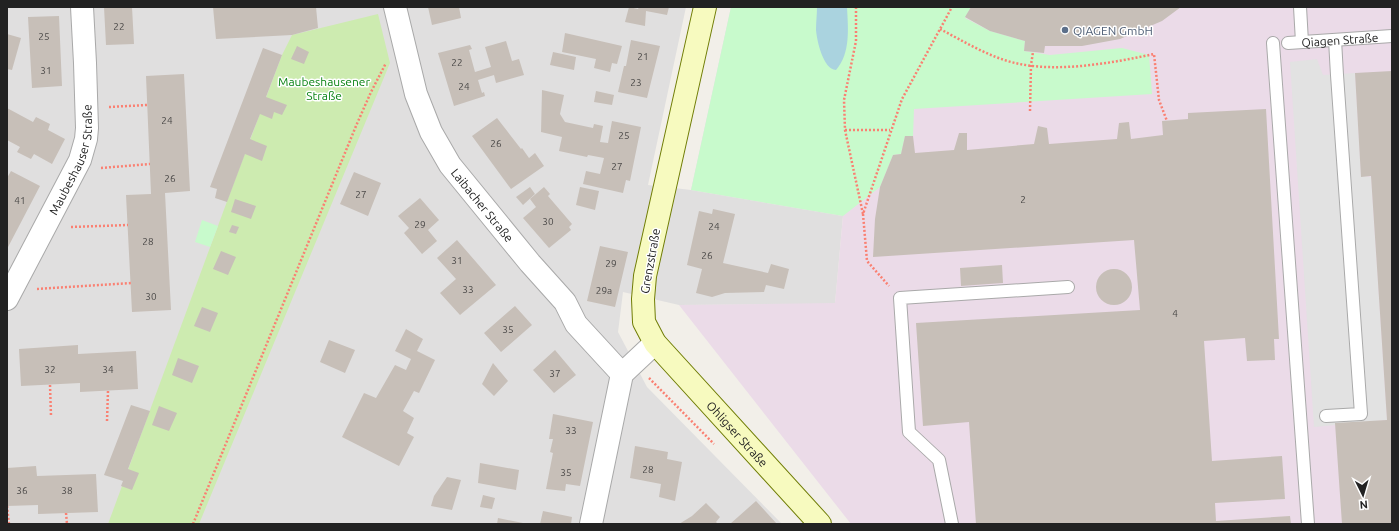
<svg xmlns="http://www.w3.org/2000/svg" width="1399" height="531" viewBox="0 0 1399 531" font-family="Ubuntu,sans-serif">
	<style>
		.residential { fill: #e0dfdf }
		.industrial { fill: #ebdbe8 }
		.grass { fill: #cdebb0 }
		.park { fill: #c8facc }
		.parking { fill: #e2e2e2 }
		.water { fill: #aad3df }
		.building { fill: #c7bfb8 }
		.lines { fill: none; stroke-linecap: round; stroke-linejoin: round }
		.service-casing { stroke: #a9a9a9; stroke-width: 14 }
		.minor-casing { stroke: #a9a9a9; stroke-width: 24 }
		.secondary-casing { stroke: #707d05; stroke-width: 24 }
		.path { stroke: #fa8072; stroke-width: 2.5; stroke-dasharray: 2 2; stroke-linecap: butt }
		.service { stroke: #fff; stroke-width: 12 }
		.minor { stroke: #fff; stroke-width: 22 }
		.secondary { stroke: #f7fabf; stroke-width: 22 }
		.service-dot { fill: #5c6f8a; stroke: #fff; stroke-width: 1.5 }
		.labels { text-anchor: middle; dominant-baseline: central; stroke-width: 3; stroke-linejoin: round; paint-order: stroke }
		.number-label { font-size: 10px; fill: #4b4948 }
		.service-label { font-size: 12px; fill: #4e5e75; stroke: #fff; text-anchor: start }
		.street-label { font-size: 12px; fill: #222; stroke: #fff }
		.park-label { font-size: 12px; fill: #0c8416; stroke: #fff }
	</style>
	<rect width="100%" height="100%" fill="#f2efe9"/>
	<!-- residential -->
	<path class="residential" d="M7,7h679l-38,178 43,5 152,26 -8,88 -156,1 -56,-13 -5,40 29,55 135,137h-775z"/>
	<!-- industrial -->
	<path class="industrial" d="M731,7h661v517h-541l-172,-219 156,-2 8,-87 -152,-26z"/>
	<!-- grass -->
	<path class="grass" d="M378,14l12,49 -191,461h-91l128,-347 46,-122 10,-20z"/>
	<!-- park -->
	<path class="park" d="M731,7h240l-6,11 25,13 35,10 -1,10 26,4 72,-7 27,7 3,39 -238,15 -1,27h-8l-4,18 -8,1 -13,32 -37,29 -152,-26z
		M202,220l16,6 -8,21 -15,-5z"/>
	<!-- parking -->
	<path class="parking" d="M1317,59l6,16 32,-2 6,103 10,1 16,243 -73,7 -24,-365z"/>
	<!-- water -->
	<path class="water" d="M817,7h30c1,21 4,46 -11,63 -13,-1 -19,-29 -20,-40 0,-8 1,-16 1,-23z"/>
	<!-- building -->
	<path class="building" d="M104,7h28l2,37 -28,1z
		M213,7h103l2,21 -26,7 -76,4z
		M428,7h31l2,11 -29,7z
		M629,7l9,2 1,-2h30l-2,8 -21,-4 -1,15 -20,-4z
		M971,7h210l-19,14 -42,18 -38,7h-37l-1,7 -20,-2 1,-10 -35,-10 -25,-14z
		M59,16l3,70 -30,2 -4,-71z
		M565,33l57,13 -5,18 -5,-1 -2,9 -16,-4 2,-9 -34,-7z
		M7,34l14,4 -9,32 -5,-1z
		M631,40l29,6 -13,52 -29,-6 6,-26h2z
		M506,41l6,20 7,-2 5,16 -28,8 -2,-8 -16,5 4,13 2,-1 1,4 -31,10 -16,-53 32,-8 2,4 -3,1 6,22 16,-5 -6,-20z
		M297,46l12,6 -5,12 -13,-5z
		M263,48l19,7 -16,42 21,8 -5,10 -8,-3 -2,7 -12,-5 -10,25 17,7 -5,15 -17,-7 -18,48 -12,-4 2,-9 -7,-2z
		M553,52l23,5 -2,13 -24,-5z
		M1392,71v453h-50l-7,-101 52,-3 -16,-244 -10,1 -6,-104z
		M184,74l6,117 -25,2 6,117 -39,2 -6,-117 25,-1 -5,-118z
		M542,90l22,5 -4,19 5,8 28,6 1,-4 9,2 -3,16 8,1 4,-22 29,6 -11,54 -4,-1 -3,13 -40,-9 3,-13 14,3 4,-16 -16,-3 -1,2 -28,-6 3,-14 -21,-5z
		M596,91l18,4 -2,10 -18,-3z
		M7,108l26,14 3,-5 14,7 -2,6 17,9 -13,25 -18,-10 -3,5 -14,-7 3,-5 -13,-7z
		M1266,109l13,230h-5l1,21 -28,1 -2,-23 -41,3 8,120 70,-5 3,43 -70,4 1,18 74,-5 1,8h-315l-7,-102 -46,4 -7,-103 224,-13 -6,-70 -261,17 2,-38 5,-32 13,-32 8,-1 4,-18h8l2,17 39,-3 5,-17h8v17l67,-6 4,-18 9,2 2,16 68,-5 2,-16 10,-1 2,17 32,-4 -1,-14 26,-2v-6z
		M497,118l24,31 1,-1 7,10 6,-5 9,13 -33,23 -39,-53z
		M11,171l29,15 -33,63v-71z
		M354,172l27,11 -13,33 -28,-12z
		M530,187l5,7 -12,11 -7,-8z
		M544,187l6,7 -2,2 24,28 -3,3 2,3 -22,18 -26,-30 13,-11 -6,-8z
		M580,187l19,4 -4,19 -19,-5z
		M420,198l19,22 -11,10 9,11 -15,13 -18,-21 5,-5 -11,-12z
		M235,199l21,7 -5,13 -20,-7z
		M713,209l22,5 -12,49 45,10 3,-9 18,5 -5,20 -18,-4 -2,7 -39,1 -13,4 -16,-4 6,-24 -15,-4 12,-54 13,3z
		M232,225l7,2 -3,7 -7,-2z
		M457,240l39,45 -36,30 -20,-22 16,-14 -19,-21z
		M600,246l28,6 -13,55 -28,-6z
		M221,251l15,6 -8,18 -15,-6z
		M1002,265l1,18 -42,3 -1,-18z
		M1096 287a18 18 0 1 1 36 0a18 18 0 1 1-36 0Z
		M515,306l17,19 -31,27 -17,-19z
		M202,307l16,6 -8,19 -16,-6z
		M406,329l17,10 -6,12 18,9 -16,33 -5,-2 -11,20 11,7 -7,15 7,4 -15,29 -57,-29 22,-44 12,5 19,-33 11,5 5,-11 -16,-8z
		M329,340l26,10 -10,23 -25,-11z
		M78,345v9l58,-3 2,38 -58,3v-9l-59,3 -2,-37z
		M555,350l21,25 -22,18 -21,-23z
		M178,358l21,8 -7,17 -20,-8z
		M493,363l15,18 -14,15 -12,-12z
		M131,405l19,6 -22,58 11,4 -7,17 -11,-4 2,-5 -19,-6z
		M159,406l18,7 -8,18 -17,-6z
		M553,414l40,8 -13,64 -14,-2 -1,7 -19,-2 7,-36 -3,-1 3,-13h-4z
		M635,446l33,6 -1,7 15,3 -7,39 -16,-4 2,-13 -31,-6z
		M480,463l39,7 -3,20 -38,-7z
		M36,466l1,10 59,-2 2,38 -60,2v-9l-31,1v-38z
		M447,477l14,3 -9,30 -21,-4 3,-10z
		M483,495l12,3 -3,11 -12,-2z
		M756,501l21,23h-47z
		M706,503l14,14 -4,5 2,2h-39l13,-8z
		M543,511l29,6 -1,7h-31z
		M498,518l25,5v1h-26z"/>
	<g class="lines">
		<!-- service casing -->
		<g class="service-casing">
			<g id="service">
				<path d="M1300,7l2,35"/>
				<path d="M1273,43l35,481"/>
				<path id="s1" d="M1288,43l104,-7"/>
				<path d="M1326,416l35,-2 -24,-339 -2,-35"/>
				<path d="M952,524l-13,-64 -30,-28 -9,-134 168,-11"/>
			</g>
		</g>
		<!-- minor casing -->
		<g class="minor-casing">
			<g id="minor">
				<path id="s2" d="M395,7l21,87 15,38 19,33 80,98 35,39 11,22 46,50"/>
				<path id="s3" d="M7,299l73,-139 6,-21 1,-11 -2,-65 -3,-56"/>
				<path d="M591,524l31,-150 33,-31"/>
			</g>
		</g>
		<!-- secondary casing -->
		<g class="secondary-casing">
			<g id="secondary">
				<path id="s4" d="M705,7l-60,269 -2,23 1,23 11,21 165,181"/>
			</g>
		</g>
		<!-- path -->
		<path class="path" d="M856,7v34l-12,59 1,30 18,84 39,-115 50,-92
			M940,29c23,12 49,28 75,34 43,10 97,0 139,-9l5,46 8,21
			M109,107l38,-2
			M1030,111l1,-46 2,-13
			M845,130h45
			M101,168l49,-4
			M863,214l4,47 22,25
			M71,227l57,-2
			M37,289l94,-6
			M649,378l65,66
			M50,385l1,31
			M107,421l1,-30
			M7,506l2,18
			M66,513l1,11
			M193,524l163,-398 15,-34 15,-29"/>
		<!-- service -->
		<use href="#service" class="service"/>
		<!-- minor -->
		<use href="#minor" class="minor"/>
		<!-- secondary -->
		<use href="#secondary" class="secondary"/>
	</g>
	<!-- markers -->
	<circle class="service-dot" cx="1065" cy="30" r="4"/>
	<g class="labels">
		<!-- number labels -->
		<g class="number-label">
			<text x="119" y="26">22</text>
			<text x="44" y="36">25</text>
			<text x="643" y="56">21</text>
			<text x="457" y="62">22</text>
			<text x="46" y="70">31</text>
			<text x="636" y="82">23</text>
			<text x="464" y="86">24</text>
			<text x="167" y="120">24</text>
			<text x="624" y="135">25</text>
			<text x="496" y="143">26</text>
			<text x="617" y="166">27</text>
			<text x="170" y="178">26</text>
			<text x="361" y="194">27</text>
			<text x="1023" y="199">2</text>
			<text x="20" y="200">41</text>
			<text x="548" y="221">30</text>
			<text x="420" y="224">29</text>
			<text x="714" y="226">24</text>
			<text x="148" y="241">28</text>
			<text x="707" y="255">26</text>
			<text x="457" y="260">31</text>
			<text x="611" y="263">29</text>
			<text x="468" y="289">33</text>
			<text x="604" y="290">29a</text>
			<text x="151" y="296">30</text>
			<text x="1175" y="313">4</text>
			<text x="508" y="329">35</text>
			<text x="50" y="369">32</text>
			<text x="108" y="369">34</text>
			<text x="555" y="373">37</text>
			<text x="571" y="430">33</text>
			<text x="648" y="469">28</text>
			<text x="566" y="472">35</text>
			<text x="22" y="490">36</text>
			<text x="67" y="490">38</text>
		</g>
		<!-- service labels -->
		<g class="service-label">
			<text x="1073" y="30">QIAGEN GmbH</text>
		</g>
		<!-- street labels -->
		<g class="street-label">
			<text stroke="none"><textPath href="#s1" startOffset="52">Qiagen Straße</textPath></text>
			<text stroke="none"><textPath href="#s3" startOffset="155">Maubeshauser Straße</textPath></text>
			<text stroke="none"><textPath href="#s2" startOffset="220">Laibacher Straße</textPath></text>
			<text transform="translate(650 261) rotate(-80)">Grenzstraße</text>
			<text stroke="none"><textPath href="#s4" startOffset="468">Ohligser Straße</textPath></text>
		</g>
		<!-- park labels -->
		<g class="park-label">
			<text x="324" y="81">Maubeshausener<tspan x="324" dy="14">Straße</tspan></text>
		</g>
	</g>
	<!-- border -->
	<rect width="1399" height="531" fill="none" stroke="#222222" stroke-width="16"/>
	<!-- north arrow -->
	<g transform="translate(1363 495) rotate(175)" stroke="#ffffff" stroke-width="3" paint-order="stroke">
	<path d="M0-3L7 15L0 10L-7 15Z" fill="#222222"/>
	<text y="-6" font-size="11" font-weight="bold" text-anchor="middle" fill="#222222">N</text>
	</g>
</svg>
